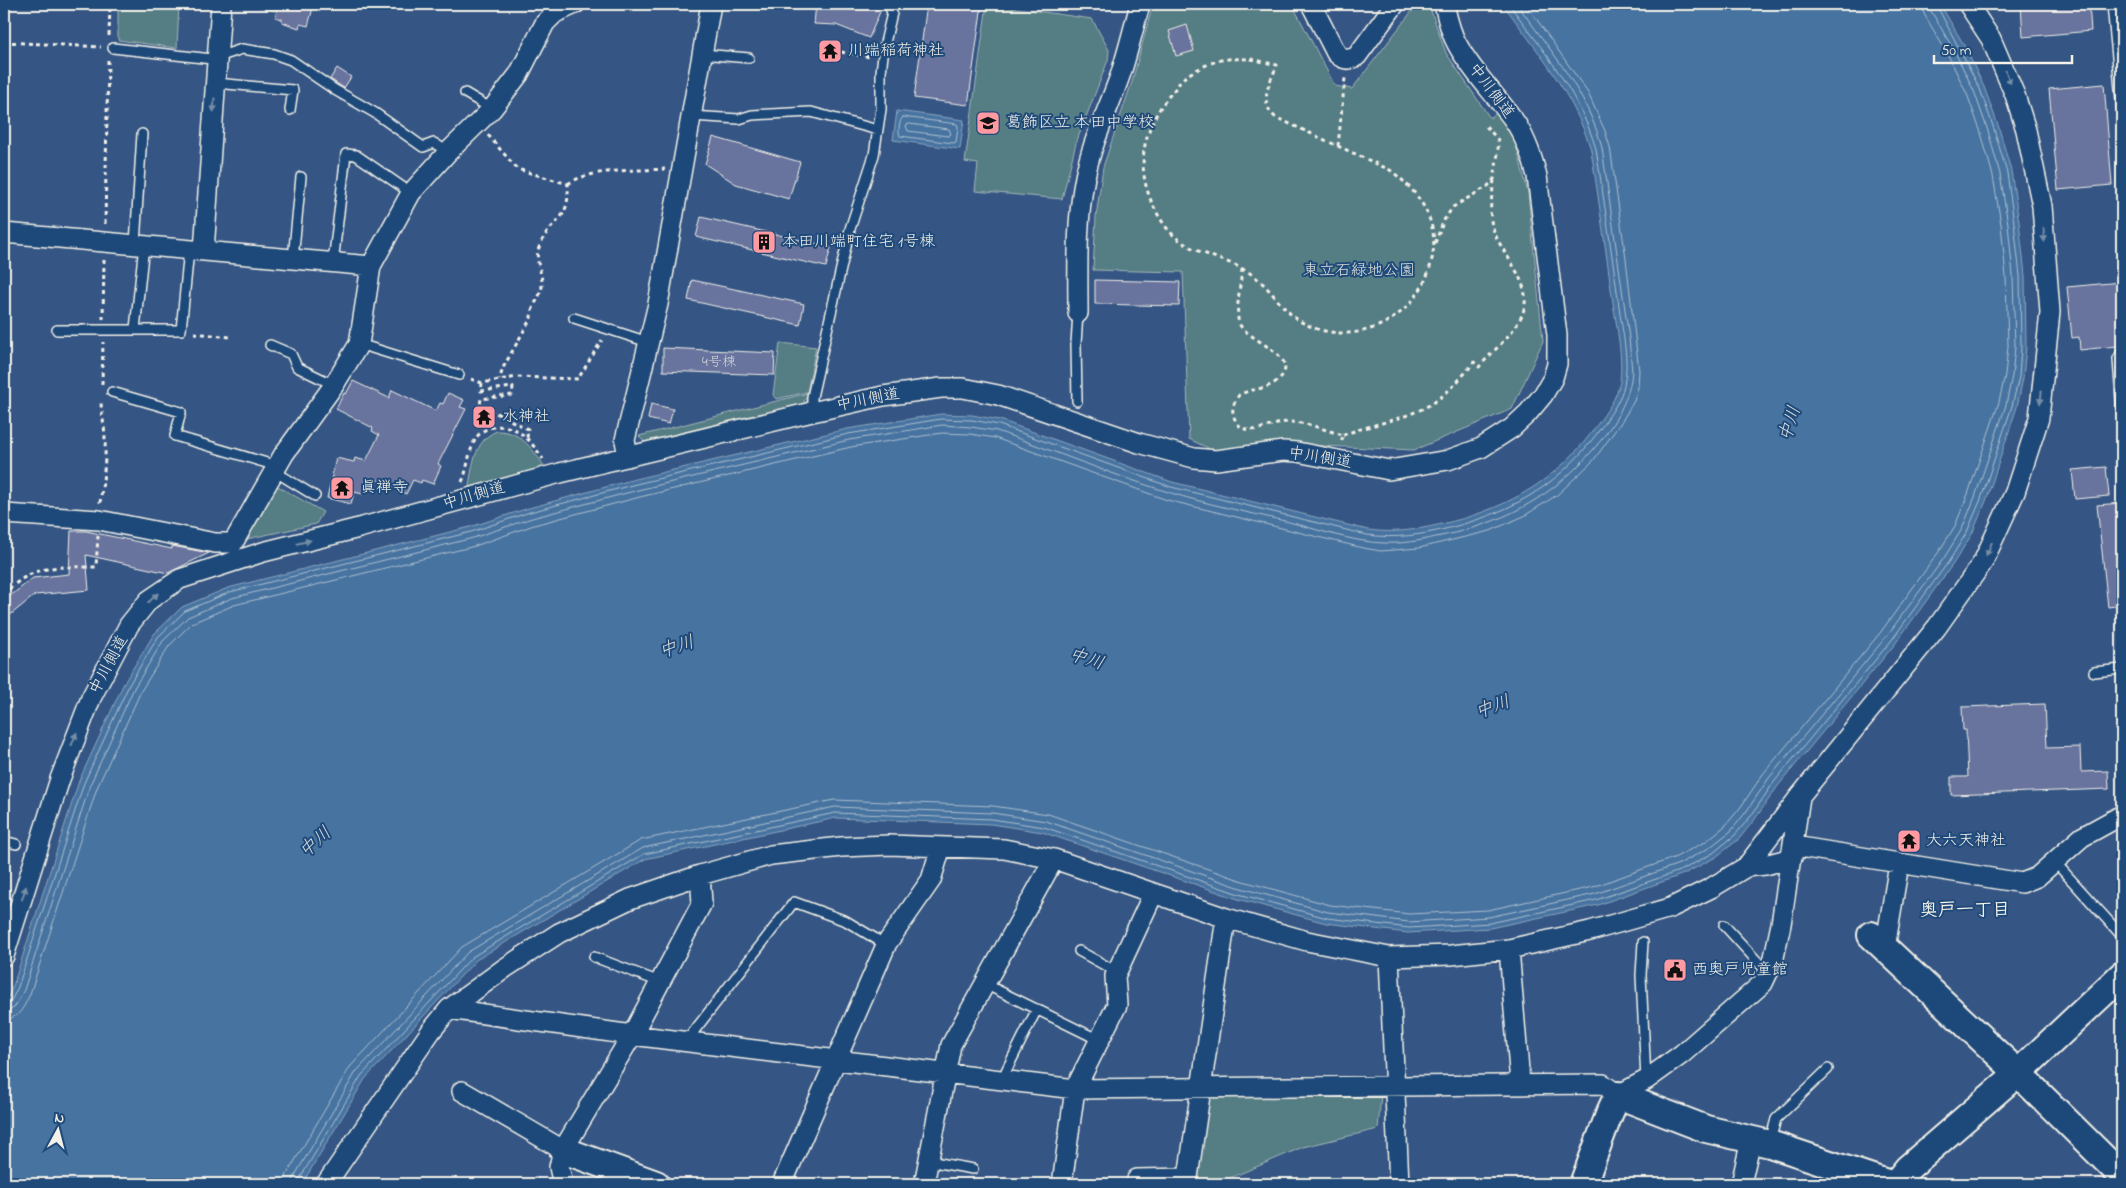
<svg xmlns="http://www.w3.org/2000/svg" width="2126" height="1188" viewBox="0 0 2126 1188" font-family="'Indie Flower','Klee One',sans-serif">
	<style>
		.green { fill: #547d84; stroke: #a4b7b6 }
		.water { fill: #4673a1; stroke: #8ca5bd }
		.lines { fill: none; stroke-linecap: round; stroke-linejoin: round }
		.shore { stroke: #aebfcc; stroke-width: 1 }
		.building { fill: #67739e; stroke: #f4f1e8 }
		.lane-casing { stroke: #f4f1e8; stroke-width: 12 }
		.street-casing { stroke: #f4f1e8; stroke-width: 22 }
		.secondary-casing { stroke: #f4f1e8; stroke-width: 30 }
		.path { stroke: #f4f1e8; stroke-width: 3; stroke-dasharray: 4 4; stroke-linecap: butt }
		.lane { stroke: #1f4a7a; stroke-width: 9 }
		.street { stroke: #1f4a7a; stroke-width: 19 }
		.secondary { stroke: #1f4a7a; stroke-width: 26 }
		.oneway { fill: #748da6 }
		.labels { text-anchor: middle; dominant-baseline: central; stroke-width: 4; stroke-linejoin: round; paint-order: stroke }
		.number-label { font-size: 14px; fill: #d1d2d6 }
		.poi-label { font-size: 16px; fill: #f4f1e8; stroke: #1f4a7a; text-anchor: start }
		.street-label { font-size: 16px; fill: #f4f1e8; stroke: #1f4a7a }
		.park-label { font-size: 16px; fill: #dce0d9; stroke: #1f4a7a }
		.water-label { font-size: 18px; font-style: italic; fill: #dadedd; stroke: #1f4a7a }
		.neighbourhood-label { font-size: 18px; font-weight: bold; fill: #f4f1e8; stroke: #1f4a7a }
	</style>
	<rect width="100%" height="100%" fill="#355685"/>
	<filter id="ink" filterUnits="userSpaceOnUse"><feTurbulence type="fractalNoise" baseFrequency=".02" numOctaves="2"/><feDisplacementMap in="SourceGraphic" scale="10" xChannelSelector="R" yChannelSelector="G"/><feConvolveMatrix kernelMatrix="1 2 1 2 8 2 1 2 1" color-interpolation-filters="sRGB"/></filter>
	<g filter="url(#ink)">
		<!-- green -->
		<path class="green" d="M118,4h61l-2,44 -59,-8z
			M249,4h28l-2,7z
			M987,4l105,15 17,31 -1,10 -32,83 -14,56 -87,-8 3,-27 -13,-2z
			M1153,4h139l43,82 17,3 60,-78c6,-7 9,-7 18,-3l16,45 44,65 8,-6 17,29 13,52 15,148 -31,68 -98,41 -136,-6 -58,8 -12,-1v-3l-19,-9 -6,-167 -90,-2 3,-53 7,-50 29,-85z
			M780,343l36,4 -9,45 -31,7 -3,-4z
			M808,393l-5,11 -6,7 -150,34 -8,-9z
			M497,431c26,0 36,20 51,40l-80,21c4,-22 5,-52 29,-61z
			M274,484l49,28 -7,12 -74,16z
			M1381,1095l-3,34 -75,18 -87,37h-22l11,-88z"/>
		<!-- water -->
		<path class="water" d="M1503,4h437l24,41 20,42 15,41 12,43 8,51 6,53 1,72 -3,31 -6,29 -31,94 -14,33 -19,30 -58,80 -117,142 -23,33 -16,20 -23,18 -32,17 -86,31 -108,23 -82,5 -82,-10 -88,-24 -196,-67 -51,-8 -155,-6 -191,41 -169,101 -111,119 -63,105h-298v-179l9,-19 66,-205 45,-98 30,-49 28,-27 46,-19 242,-61 59,-19 106,-29 212,-50 94,-15 31,1 28,5 172,62 196,48c28,4 54,-1 82,-8 61,-15 111,-45 147,-97 9,-13 20,-27 23,-43 3,-26 -3,-54 -7,-79 -7,-51 -14,-102 -22,-153 -17,-56 -55,-100 -88,-146z
			M897,111l67,9 -4,29 -67,-9z"/>
		<g class="lines">
			<!-- shore -->
			<path class="shore" d="M903,117l54,7 1,3 -2,15 -3,1 -53,-7c-2,-4 -1,-16 3,-19z
				M909,124l40,5 2,5 -3,2 -40,-5 -2,-5z
				M4,1005l6,-2 8,-16 66,-204 45,-98 29,-48 27,-26 45,-19 241,-60 59,-20 106,-28 212,-50 93,-15 31,1 27,5 172,62 196,48c29,4 55,0 82,-7 67,-17 115,-46 154,-103 8,-12 18,-25 21,-40 6,-24 -2,-54 -5,-79 -7,-52 -15,-105 -23,-157 -16,-55 -54,-100 -87,-145
				M4,1012l10,-4 10,-18 66,-205 44,-97 29,-47 25,-24 44,-19 241,-60 59,-20 106,-28 211,-50 93,-15 29,2 26,4c57,20 113,43 171,61 38,12 78,20 117,29 32,8 66,21 99,22 18,1 35,-2 52,-6 53,-10 101,-31 140,-69 25,-25 53,-59 56,-96l-3,-34 -27,-190c-14,-55 -53,-99 -85,-144
				M4,1019c16,0 20,-13 26,-25l67,-206 44,-97 28,-45 23,-23 42,-18 241,-59 59,-21 106,-28 211,-50 91,-14 28,1 25,4 172,62 196,48 18,3 38,-3 71,-17 34,-15 33,-21 36,-34 29,-40 12,-20 4,-14 1,-16 -13,-112 -16,-112 -5,-16 -17,-38 -62,-89
				M284,1184l3,-10 63,-107 112,-120 179,-107 193,-40 159,6 55,8 195,67 87,24 79,9 79,-4 105,-23 83,-30 29,-15 20,-16 15,-18 23,-34 117,-141 58,-80 17,-27 13,-32 31,-92 6,-27 3,-29 -2,-69 -5,-53 -8,-48 -12,-43 -14,-39 -20,-41 -23,-39 -2,-10
				M292,1184l2,-7 62,-105 112,-120 175,-104 192,-41 157,6 54,8 195,67 87,24 81,10 80,-5 106,-23 84,-30 30,-16 22,-17 15,-19 23,-34 117,-141 58,-79 18,-29 13,-32 31,-92 6,-29 3,-29 -2,-71 -5,-52 -8,-50 -12,-43 -14,-40 -20,-41 -23,-39 -2,-7
				M298,1184l1,-4 62,-104 111,-119 172,-103 191,-41 157,6 52,8 195,67 88,24 82,10 81,-5 106,-23 86,-30 31,-17 22,-18 16,-19 23,-34 117,-141 58,-80 18,-29 14,-33 31,-93 7,-29 2,-30 -1,-71 -6,-53 -7,-50 -13,-44 -14,-40 -44,-85"/>
		</g>
		<!-- building -->
		<path class="building" d="M279,4h35l-6,22 -8,-2 -1,4 -17,-6v-3l-7,-2z
			M816,4h57l9,3 -13,31 -33,-13 -22,-1z
			M927,4h55l-14,101 -54,-7z
			M2021,4h68l2,27 -68,6z
			M1187,25l7,26 -18,5 -7,-25z
			M337,68l14,9 -7,11 -14,-9z
			M2104,84l8,101 -54,5 -9,-101z
			M713,137l87,25 -11,37 -53,-15 -31,-20z
			M701,217l130,30 -5,20 -130,-30z
			M692,280l112,24 -4,21 -112,-25z
			M1095,280l85,2 -1,24 -84,-2z
			M2121,282l1,60 -5,4 -37,4 -1,-13 -7,1 -5,-51z
			M663,348l112,5 -1,22 -111,-4z
			M353,381l36,17 3,-8 44,21 4,-8 3,1 5,-11 16,7 -4,7 6,2 -28,55 3,2 -8,18 -11,-4 -1,3 -8,-3 -7,14 -33,-16 -1,4 -6,-1 -3,13 -9,-2 -3,12 -24,-6 9,-40 18,4 1,-4 11,3 13,-26 -7,-4 1,-3 -37,-19 8,-16 2,1z
			M651,404l22,5 -4,15 -21,-5z
			M2106,467l3,29 -34,3 -3,-29z
			M2122,503v102l-14,2 -11,-102z
			M71,531h15l86,18v-3l37,7 -41,20 -82,-18 3,35 -54,5 -31,25v-19l29,-23 36,-4z
			M2045,704l2,44 33,-1 1,25 27,-1 1,18 -158,6v-18h17l-2,-47h-3l-1,-23z"/>
		<g class="lines">
			<!-- lane casing -->
			<g class="lane-casing">
				<path id="lane" d="M2112,4l10,106
					M113,48l99,11 30,-10 32,5 17,6 44,30 40,23 48,34 11,-4 14,9
					M702,54l47,4
					M216,83l77,7 -3,20
					M465,93l27,16
					M691,116l48,3 13,-4 59,-3 67,18
					M135,244l7,-110
					M293,259l8,-82
					M333,263l13,-109 10,1 55,38
					M574,318l74,24
					M135,329l9,-84
					M57,330h124l8,-80
					M359,344l100,31
					M270,345l21,9 6,13 37,18
					M2122,352l-4,7 4,53
					M112,392l69,20 -6,24 102,30
					M1077,401l-1,-57 2,-31
					M812,412v-15l38,-168 24,-74 7,-46v-37l3,-25 8,-34 -3,-9
					M274,471l41,25
					M2094,672l28,-3
					M4,841l12,3
					M2055,862l67,74
					M1724,925l44,48
					M1643,942l-2,33 5,105
					M1079,951l38,21
					M594,957l66,25
					M985,984l114,56
					M689,1041l2,-6 103,-133 52,19 40,24
					M1005,1081l1,-10 31,-62
					M1770,1141l6,-22 52,-50
					M928,1161l45,8"/>
			</g>
			<!-- street casing -->
			<g class="street-casing">
				<path id="street" d="M1311,4l25,49c7,7 13,8 21,3l38,-52
					M4,233l367,33
					M204,251l17,-247
					M1078,313c0,-45 -2,-91 7,-136 7,-36 24,-69 36,-104 7,-22 13,-46 19,-69
					M628,457l-3,-17 33,-136 53,-300
					M4,514l95,6 116,23h18l51,-89 50,-69 25,-41 12,-78 40,-73 37,-41 44,-43 27,-35 26,-51 10,-10 20,-9
					M1794,846l228,37 15,-6 45,-40 40,-22
					M1746,867l19,-2 27,-7
					M1885,948l14,-84
					M1509,949l11,134
					M4,956l56,-177 31,-81 38,-73 20,-25 31,-21 83,-27 96,-24 201,-55 252,-61 71,-16 58,-8h22l35,7 141,48 55,15 22,2 67,-9 14,1 92,18 59,-10 33,-12 31,-20 16,-15 15,-18 10,-17 4,-14v-29l-20,-159c-5,-20 -12,-40 -24,-57 -18,-25 -41,-47 -56,-75 -7,-12 -10,-27 -13,-40
					M1389,957l10,227
					M449,1009l183,26 443,54 528,-5 15,11 28,-15 36,-26 81,-71 10,-21 8,-38 19,-127
					M462,1091l101,59
					M1137,1179l51,-1
					M326,1184l105,-153 18,-22 56,-41 54,-35 71,-34 70,-24 71,-20 70,-8 48,-2 115,4 50,10 172,59 81,23 82,16 62,-2 58,-6 81,-18 80,-23 41,-20 35,-21 54,-71 137,-169 46,-65 32,-70 24,-74 11,-106 -8,-106 -16,-76 -11,-35 -24,-56 -23,-35
					M563,1184l-4,-17 4,-17 69,-115 70,-132 -2,-28
					M782,1184l105,-241 44,-63 10,-33
					M924,1184l27,-139 103,-186
					M1062,1184l13,-95 42,-84 -2,-29 38,-82
					M1187,1184l39,-266
					M1741,1184l10,-44"/>
			</g>
			<!-- secondary casing -->
			<g class="secondary-casing">
				<path id="secondary" d="M1871,935l147,138 104,103
					M563,1150l93,34
					M1583,1184l27,-72 8,-17 88,34 64,15 120,40
					M1895,1184l13,-16 110,-95 104,-98"/>
			</g>
			<!-- path -->
			<path class="path" d="M109,36l1,-32
				M4,42l97,5
				M841,52l29,5
				M1251,59l26,6c-7,18 -19,36 -2,52l115,53c21,16 39,36 43,63 2,12 0,23 -3,34 -13,47 -62,76 -109,63 -37,-10 -41,-34 -67,-54 -27,-20 -66,-20 -88,-49 -34,-47 -29,-95 8,-137 4,-5 8,-11 12,-14 9,-6 25,-14 35,-16 9,-2 21,-1 30,-1z
				M488,135l29,34 51,15c2,40 -16,33 -28,61 -7,15 3,26 2,41 -1,11 -11,20 -11,32l-27,48 -5,14
				M1338,146l7,-68
				M568,184c22,-16 69,-13 97,-15
				M105,224l3,-164
				M1435,243l9,-23 9,-13 35,-21 6,-7 4,-26v-13l-13,-15
				M1242,269c-1,14 -7,41 -3,54 6,17 66,33 39,57 -10,10 -27,8 -39,15 -5,7 -8,14 -5,22 9,26 39,4 56,5 16,0 38,9 53,13l-2,9
				M103,319l1,-59
				M194,333l36,4
				M471,379l11,4 35,-6 61,2 24,-39
				M482,383l-1,8 32,-4 -1,8 -31,4 -1,6 48,24 -1,9
				M102,384l1,-42
				M485,421l1,8
				M1343,435c26,-10 54,-14 79,-26 21,-10 38,-29 52,-47l5,5c13,-15 34,-33 42,-50 17,-34 -22,-62 -29,-92 -4,-13 1,-32 2,-46
				M462,482c6,-13 6,-29 13,-42 3,-6 8,-10 15,-12 25,-8 40,12 53,31
				M100,503c3,-21 6,-42 5,-64 0,-13 -4,-26 -4,-39
				M4,595c28,-32 54,-28 92,-28l2,-31"/>
			<!-- lane -->
			<use href="#lane" class="lane"/>
			<!-- street -->
			<use href="#street" class="street"/>
			<!-- secondary -->
			<use href="#secondary" class="secondary"/>
		</g>
		<!-- one-way arrows -->
		<defs><path id="oneway-solid" d="M-6-.8H1V-3.2L6.5 0L1 3.2V.8H-6Z" transform="scale(1.25)"/></defs>
		<g class="oneway">
			<use href="#oneway-solid" transform="translate(2008 77) rotate(69)"/>
			<use href="#oneway-solid" transform="translate(214 105) rotate(94)"/>
			<use href="#oneway-solid" transform="translate(2044 235) rotate(86)"/>
			<use href="#oneway-solid" transform="translate(2041 397) rotate(96)"/>
			<use href="#oneway-solid" transform="translate(304 542) rotate(-14)"/>
			<use href="#oneway-solid" transform="translate(1989 549) rotate(114)"/>
			<use href="#oneway-solid" transform="translate(153 598) rotate(-42)"/>
			<use href="#oneway-solid" transform="translate(74 739) rotate(-68)"/>
			<use href="#oneway-solid" transform="translate(24 893) rotate(-72)"/>
		</g>
	</g>
	<!-- icons -->
	<defs>
		<g id="temple-square" transform="scale(1.25)"><rect x="-9" y="-9" width="18" height="18" rx="4" fill="#ff9aa2" stroke="#1f4a7a"/><path d="M0-6L5-2H3V0L6.5 2.5H4V6H1.5V3h-3V6H-4V2.5H-6.5L-3 0V-2H-5Z" fill="#111"/></g>
		<g id="school-square" transform="scale(1.25)"><rect x="-9" y="-9" width="18" height="18" rx="4" fill="#ff9aa2" stroke="#1f4a7a"/><path d="M0-5L7-2L0 1L-7-2ZM-4 1L0 2.5L4 1V4Q0 6-4 4Z" fill="#111"/></g>
		<g id="building-square" transform="scale(1.25)"><rect x="-9" y="-9" width="18" height="18" rx="4" fill="#ff9aa2" stroke="#1f4a7a"/><path d="M-4-6H4V6H1V3H-1V6H-4ZM-2.5-4.3h1.7v1.8h-1.7ZM.8-4.3h1.7v1.8H.8ZM-2.5-1h1.7V.8h-1.7ZM.8-1h1.7V.8H.8Z" fill="#111"/></g>
		<g id="civic-square" transform="scale(1.25)"><rect x="-9" y="-9" width="18" height="18" rx="4" fill="#ff9aa2" stroke="#1f4a7a"/><path d="M-.6-6.5H3V-4.5H.6V-3L4-1V1h2V6H-6V1h2V-1L-.6-3ZM-1.2 2.5V6h2.4V2.5Z" fill="#111"/></g>
	</defs>
	<g fill-rule="evenodd">
		<use href="#temple-square" x="830" y="51"/>
		<use href="#school-square" x="988" y="123"/>
		<use href="#building-square" x="764" y="242"/>
		<use href="#temple-square" x="484" y="417"/>
		<use href="#temple-square" x="342" y="488"/>
		<use href="#temple-square" x="1909" y="841"/>
		<use href="#civic-square" x="1675" y="970"/>
	</g>
	<g class="labels">
		<!-- number labels -->
		<g class="number-label">
			<text x="719" y="362">4号棟</text>
		</g>
		<!-- poi labels -->
		<g class="poi-label">
			<text x="848" y="51">川端稲荷神社</text>
			<text x="1006" y="123">葛飾区立 本田中学校</text>
			<text x="782" y="242">本田川端町住宅 1号棟</text>
			<text x="502" y="417">水神社</text>
			<text x="360" y="488">眞禅寺</text>
			<text x="1926" y="841">大六天神社</text>
			<text x="1692" y="970">西奥戸児童館</text>
		</g>
		<!-- street labels -->
		<g class="street-label">
			<text transform="translate(1491 91) rotate(53)">中川側道</text>
			<text transform="translate(868 400) rotate(-11)">中川側道</text>
			<text transform="translate(1320 458) rotate(9)">中川側道</text>
			<text transform="translate(474 496) rotate(-16)">中川側道</text>
			<text transform="translate(109 665) rotate(-62)">中川側道</text>
		</g>
		<!-- park labels -->
		<g class="park-label">
			<text x="1359" y="271">東立石緑地公園</text>
		</g>
		<!-- water labels -->
		<g class="water-label">
			<text transform="translate(1791 424) rotate(-73)">中川</text>
			<text transform="translate(677 648) rotate(-18)">中川</text>
			<text transform="translate(1086 660) rotate(18)">中川</text>
			<text transform="translate(1493 708) rotate(-20)">中川</text>
			<text transform="translate(316 843) rotate(-42)">中川</text>
		</g>
		<!-- neighbourhood labels -->
		<g class="neighbourhood-label">
			<text x="1965" y="911">奥戸一丁目</text>
		</g>
	</g>
	<!-- margin -->
	<rect width="2126" height="1188" fill="none" stroke="#1f4a7a" stroke-width="20"/>
	<rect x="10" y="10" width="2106" height="1168" fill="none" stroke="#f4f1e8" stroke-width="2" filter="url(#ink)"/>
	<!-- north arrow -->
	<g transform="translate(58 1130) rotate(7)" stroke="#1f4a7a" stroke-width="4" paint-order="stroke">
	<path d="M0-4L9 19L0 12L-9 19Z" fill="#f4f1e8"/>
	<text y="-8" font-size="14" font-weight="bold" text-anchor="middle" fill="#f4f1e8">N</text>
	</g>
	<!-- scale -->
	<path d="M1934 55v8h138v-8" fill="none" stroke="#f4f1e8" stroke-width="2.5"/>
	<text x="1941" y="55" font-size="15" fill="#f4f1e8" stroke="#1f4a7a" stroke-width="4" paint-order="stroke">50 m</text>
</svg>
